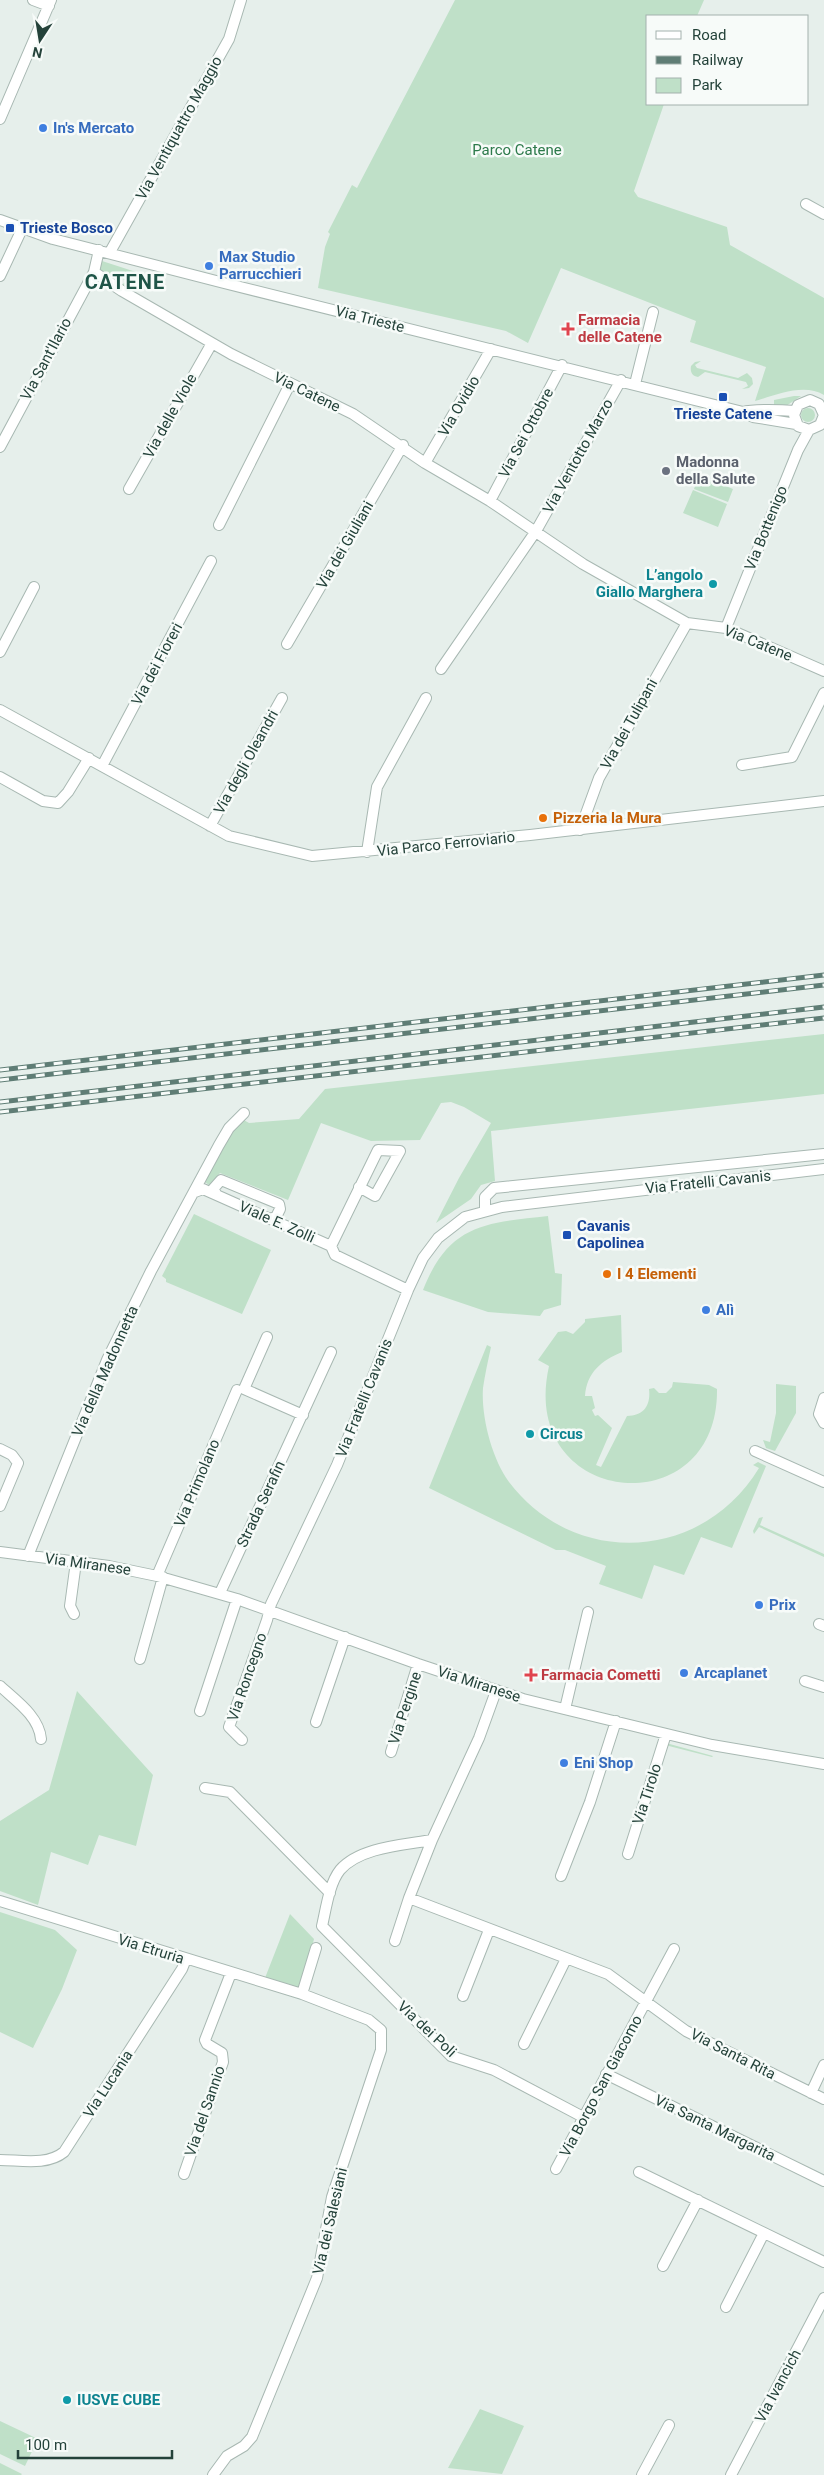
<svg xmlns="http://www.w3.org/2000/svg" width="824" height="2475" viewBox="0 0 824 2475" font-family="Roboto,sans-serif">
	<style>
		.green { fill: #bfe0c8 }
		.lines { fill: none; stroke-linecap: round; stroke-linejoin: round }
		.minor-casing { stroke: #a8b8b2; stroke-width: 12 }
		.minor { stroke: #fff; stroke-width: 10 }
		.rail-casing { stroke: #5f7d75; stroke-width: 5 }
		.rail { stroke: #f7fbf9; stroke-width: 3; stroke-dasharray: 9; stroke-linecap: butt }
		.shop-dot { fill: #3f7fe0; stroke: #f7fbf9; stroke-width: 2 }
		.transit-dot { fill: #1a4fb4; stroke: #f7fbf9; stroke-width: 2 }
		.health-dot { fill: #e0444e; stroke: #f7fbf9; stroke-width: 2 }
		.worship-dot { fill: #6b7280; stroke: #f7fbf9; stroke-width: 2 }
		.culture-dot { fill: #0f9aa8; stroke: #f7fbf9; stroke-width: 2 }
		.food-dot { fill: #e8710a; stroke: #f7fbf9; stroke-width: 2 }
		.labels { text-anchor: middle; dominant-baseline: central; stroke-width: 5; stroke-linejoin: round; paint-order: stroke }
		.shop-label { font-size: 15px; font-weight: bold; fill: #366cbe; stroke: #f7fbf9; text-anchor: start }
		.street-label { font-size: 15px; fill: #24423a; stroke: #f7fbf9 }
		.park-label { font-size: 15px; fill: #2d7a4b; stroke: #f7fbf9 }
		.transit-label { font-size: 15px; font-weight: bold; fill: #164399; stroke: #f7fbf9; text-anchor: start }
		.health-label { font-size: 15px; font-weight: bold; fill: #be3a42; stroke: #f7fbf9; text-anchor: start }
		.worship-label { font-size: 15px; font-weight: bold; fill: #5b616d; stroke: #f7fbf9; text-anchor: start }
		.culture-label { font-size: 15px; font-weight: bold; fill: #0d838f; stroke: #f7fbf9; text-anchor: start }
		.food-label { font-size: 15px; font-weight: bold; fill: #c56008; stroke: #f7fbf9; text-anchor: start }
		.district-label { font-size: 20px; font-weight: bold; letter-spacing: 1px; fill: #1f5548; stroke: #f7fbf9 }
	</style>
	<rect width="100%" height="100%" fill="#e6efeb"/>
	<!-- green -->
	<path class="green" d="M455,0h249l-7,16h-49v88h16l-30,87 4,6 89,30 3,18 94,53v97c-20,-12 -48,0 -69,6l11,-34 -76,-25 6,-21 -135,-53 -33,75 -22,-12 -188,-43 7,-41 5,-13 -2,-2 24,-47 5,3z
		M102,261l34,11 -10,18 -6,-4 7,-5 -12,-6 -7,5 -7,-5 -2,-9z
		M701,361l-6,4 2,3 41,10 9,-5 5,5 1,6 -4,4 -7,1 6,-3 -2,-4 -41,-10 -7,5c-6,-1 -8,-5 -7,-11l4,-4z
		M794,396h7l-15,10 -12,2v-8z
		M801 415a7 7 0 1 1 14 0a7 7 0 1 1-14 0Z
		M699,475l34,14 -5,13 -34,-13z
		M693,490l34,14 -9,23 -35,-14z
		M824,1034v60l-333,37 4,50 -14,4 -10,14 -35,24 23,-45 32,-55 -27,-16 -13,-5 -10,1 -21,37 -49,1 -50,-18 -33,77 -68,-27 -11,12 -4,-3 21,-44 16,-19 7,4 50,-4 26,-30z
		M194,1214l77,36 -29,64 -76,-32v-3l-4,-3z
		M548,1216l7,57 7,1 -1,31 -17,5 -4,6 -52,-4 -65,-22c26,-66 62,-67 125,-74z
		M621,1315l1,37c-21,9 -35,20 -37,44h7l3,12 -3,2 3,6 3,-1 14,13 -16,37 5,2 26,-51c17,0 24,-11 22,-27l5,-1 5,5h7l6,-6 1,-5 36,3 8,4c2,138 -200,119 -168,-23l-11,-6 20,-28 8,-1 7,3 12,-12v-3z
		M487,1345l4,2c-3,14 -6,27 -8,41 -2,29 9,71 26,94 66,87 194,79 250,-14l-6,-3 5,-3 8,4 -34,82 -31,-11 -17,38 -30,-10 -12,34 -43,-15 7,-18 -41,-16h-9l-127,-62z
		M776,1384l20,2v27l-21,38 -9,-3 -3,-8 7,2 6,-29z
		M763,1517l-3,8 64,29v3l-65,-30 -5,7 -1,-3 6,-13z
		M77,1691l76,84 -17,71 -37,-11 -11,30 -37,-13 -13,53 -38,-14v-70l49,-31z
		M666,1743l47,13 -1,1 -47,-12z
		M0,1912l55,18 22,20 -15,39 -29,59 -33,-16z
		M290,1914l24,25 -11,45 -6,4 -32,-10z
		M480,2409l44,17 -22,48 -54,-6z
		M0,2421l38,18 -13,27 -25,-12z
		M0,2463l22,11 -1,1h-21z"/>
	<g class="lines">
		<!-- minor casing -->
		<g class="minor-casing">
			<path id="minor" d="M33,0l16,6
				M0,119l51,-119
				M806,204l18,10
				M0,220l53,19 171,44 519,129 10,5 43,7
				M110,252l119,-213 12,-39
				M94,272l28,19 109,63 122,60 72,49 65,38 93,63 104,59 39,5 98,43
				M0,276l22,-47
				M635,384l18,-72
				M743,412c11,-3 39,-2 52,-1
				M824,415l-5,-11 -9,-4 -12,5 -4,10 4,11 11,4 11,-5 4,-10
				M0,447l94,-175 5,-22
				M425,463l66,-114
				M129,489l83,-146
				M490,501l72,-136
				M219,525l71,-141
				M726,628l72,-178 11,-20
				M287,644l116,-199
				M0,652l34,-65
				M441,669l95,-138 85,-151
				M0,710l229,126 83,20 218,-21 294,-34
				M742,765l50,-8 32,-64
				M102,766l109,-205
				M0,777l43,24 15,2 10,-11 21,-34
				M210,826l72,-128
				M580,830l19,-52 88,-155
				M367,852l10,-65 49,-89
				M195,1192l8,-3 128,57 4,9 73,35
				M217,1195l-4,-6 8,-9 58,24 1,5 -4,8 -7,2
				M485,1210v-13l9,-9 330,-34
				M331,1246l47,-96 22,1 -25,45 -16,-9
				M267,1337l-23,52 59,26
				M824,1398l-5,16 5,9
				M0,1449l12,6 6,8 -18,43
				M755,1451l69,31
				M0,1552l109,14 48,10 80,23 181,65 105,35 189,46 112,19
				M28,1556l79,-196 44,-89 68,-126 10,-17 15,-15
				M157,1576l80,-186
				M220,1593l111,-241
				M74,1614l-4,-8 6,-44
				M819,1624l5,2
				M140,1659l23,-82
				M805,1681l19,6
				M0,1686c15,14 39,30 41,53
				M496,1691l-17,47 -47,102c-28,5 -72,7 -92,30 -11,14 -14,39 -18,56l129,130 43,14 89,47
				M565,1709l23,-97
				M200,1711l37,-112
				M316,1722l29,-85
				M242,1740l-13,-13 38,-107 4,-16 66,-139 71,-175 15,-32 15,-20 27,-21 37,-10 322,-38
				M391,1752l27,-88
				M205,1788l25,4 100,101
				M628,1854l38,-120
				M561,1876l29,-74 26,-81
				M409,1898l23,-58
				M0,1901l302,93 67,26 12,10v20l-49,147 -15,81 -65,159 -8,9 -17,10 -14,19
				M395,1941l14,-43 199,76 78,57 138,68
				M302,1994l14,-46
				M463,1996l26,-66
				M524,2044l42,-85
				M606,2074l218,107
				M811,2093l13,-28
				M0,2160c20,0 47,6 64,-8l118,-183 4,-10
				M556,2169l118,-220
				M639,2172l185,90
				M184,2174l39,-112 -1,-9 -15,-9 -2,-4 26,-67
				M663,2266l35,-66
				M726,2307l38,-74
				M642,2475l27,-50
				M731,2475l93,-177"/>
		</g>
		<!-- minor -->
		<use href="#minor" class="minor"/>
		<!-- rail casing -->
		<g class="rail-casing">
			<path id="rail" d="M0,1070l824,-95
				M0,1080l824,-95
				M0,1102l824,-95
				M0,1112l824,-94"/>
		</g>
		<!-- rail -->
		<use href="#rail" class="rail"/>
	</g>
	<!-- markers -->
	<g class="shop-dot">
		<circle cx="43" cy="128" r="5"/>
		<circle cx="209" cy="266" r="5"/>
		<circle cx="706" cy="1310" r="5"/>
		<circle cx="759" cy="1605" r="5"/>
		<circle cx="684" cy="1673" r="5"/>
		<circle cx="564" cy="1763" r="5"/>
	</g>
	<g class="transit-dot">
		<rect x="5" y="223" width="10" height="10" rx="2.5"/>
		<rect x="718" y="392" width="10" height="10" rx="2.5"/>
		<rect x="562" y="1230" width="10" height="10" rx="2.5"/>
	</g>
	<g class="health-dot">
		<path d="M565.5 321.5h5v5h5v5h-5v5h-5v-5h-5v-5h5z"/>
		<path d="M528.5 1667.5h5v5h5v5h-5v5h-5v-5h-5v-5h5z"/>
	</g>
	<circle class="worship-dot" cx="666" cy="471" r="5"/>
	<g class="culture-dot">
		<circle cx="713" cy="584" r="5"/>
		<circle cx="530" cy="1434" r="5"/>
		<circle cx="67" cy="2400" r="5"/>
	</g>
	<g class="food-dot">
		<circle cx="543" cy="818" r="5"/>
		<circle cx="607" cy="1274" r="5"/>
	</g>
	<g class="labels">
		<!-- shop labels -->
		<g class="shop-label">
			<text x="53" y="128">In's Mercato</text>
			<text x="219" y="257">Max Studio<tspan x="219" dy="17">Parrucchieri</tspan></text>
			<text x="716" y="1310">Alì</text>
			<text x="769" y="1605">Prix</text>
			<text x="694" y="1673">Arcaplanet</text>
			<text x="574" y="1763">Eni Shop</text>
		</g>
		<!-- street labels -->
		<g class="street-label">
			<text transform="translate(179 128) rotate(-61)">Via Ventiquattro Maggio</text>
			<text transform="translate(370 319) rotate(14)">Via Trieste</text>
			<text transform="translate(46 359) rotate(-62)">Via Sant'Ilario</text>
			<text transform="translate(307 392) rotate(26)">Via Catene</text>
			<text transform="translate(459 406) rotate(-60)">Via Ovidio</text>
			<text transform="translate(170 416) rotate(-61)">Via delle Viole</text>
			<text transform="translate(526 433) rotate(-62)">Via Sei Ottobre</text>
			<text transform="translate(578 456) rotate(-61)">Via Ventotto Marzo</text>
			<text transform="translate(766 528) rotate(-68)">Via Bottenigo</text>
			<text transform="translate(345 545) rotate(-60)">Via dei Giuliani</text>
			<text transform="translate(758 643) rotate(22)">Via Catene</text>
			<text transform="translate(157 664) rotate(-62)">Via dei Fioreri</text>
			<text transform="translate(629 724) rotate(-61)">Via dei Tulipani</text>
			<text transform="translate(246 762) rotate(-61)">Via degli Oleandri</text>
			<text transform="translate(446 844) rotate(-6)">Via Parco Ferroviario</text>
			<text transform="translate(708 1182) rotate(-6)">Via Fratelli Cavanis</text>
			<text transform="translate(277 1222) rotate(24)">Viale E. Zolli</text>
			<text transform="translate(105 1371) rotate(-66)">Via della Madonnetta</text>
			<text transform="translate(364 1398) rotate(-68)">Via Fratelli Cavanis</text>
			<text transform="translate(197 1483) rotate(-67)">Via Primolano</text>
			<text transform="translate(261 1504) rotate(-65)">Strada Serafin</text>
			<text transform="translate(88 1564) rotate(8)">Via Miranese</text>
			<text transform="translate(247 1677) rotate(-71)">Via Roncegno</text>
			<text transform="translate(479 1684) rotate(18)">Via Miranese</text>
			<text transform="translate(405 1708) rotate(-72)">Via Pergine</text>
			<text transform="translate(647 1794) rotate(-72)">Via Tirolo</text>
			<text transform="translate(151 1949) rotate(17)">Via Etruria</text>
			<text transform="translate(427 2029) rotate(43)">Via dei Poli</text>
			<text transform="translate(733 2054) rotate(27)">Via Santa Rita</text>
			<text transform="translate(108 2084) rotate(-57)">Via Lucania</text>
			<text transform="translate(601 2086) rotate(-62)">Via Borgo San Giacomo</text>
			<text transform="translate(205 2111) rotate(-71)">Via del Sannio</text>
			<text transform="translate(715 2128) rotate(26)">Via Santa Margarita</text>
			<text transform="translate(330 2221) rotate(-77)">Via dei Salesiani</text>
			<text transform="translate(778 2386) rotate(-62)">Via Ivancich</text>
		</g>
		<!-- park labels -->
		<g class="park-label">
			<text x="517" y="150">Parco Catene</text>
		</g>
		<!-- transit labels -->
		<g class="transit-label">
			<text x="20" y="228">Trieste Bosco</text>
			<text x="723" y="414" text-anchor="middle">Trieste Catene</text>
			<text x="577" y="1226">Cavanis<tspan x="577" dy="17">Capolinea</tspan></text>
		</g>
		<!-- health labels -->
		<g class="health-label">
			<text x="578" y="320">Farmacia<tspan x="578" dy="17">delle Catene</tspan></text>
			<text x="541" y="1675">Farmacia Cometti</text>
		</g>
		<!-- worship labels -->
		<g class="worship-label">
			<text x="676" y="462">Madonna<tspan x="676" dy="17">della Salute</tspan></text>
		</g>
		<!-- culture labels -->
		<g class="culture-label">
			<text x="703" y="575" text-anchor="end">L’angolo<tspan x="703" dy="17">Giallo Marghera</tspan></text>
			<text x="540" y="1434">Circus</text>
			<text x="77" y="2400">IUSVE CUBE</text>
		</g>
		<!-- food labels -->
		<g class="food-label">
			<text x="553" y="818">Pizzeria la Mura</text>
			<text x="617" y="1274">I 4 Elementi</text>
		</g>
		<!-- district labels -->
		<g class="district-label">
			<text x="125" y="282">CATENE</text>
		</g>
	</g>
	<!-- legend -->
	<rect x="646" y="15" width="162" height="90" fill="#f7fbf9" stroke="#a3b1ad"/>
	<rect x="656" y="31" width="25" height="8" fill="#ffffff" stroke="#a3b1ad"/>
	<text x="692" y="40" font-size="15" fill="#24423a">Road</text>
	<rect x="656" y="56" width="25" height="8" fill="#5f7d75" stroke="#a3b1ad"/>
	<text x="692" y="65" font-size="15" fill="#24423a">Railway</text>
	<rect x="656" y="78" width="25" height="15" fill="#bfe0c8" stroke="#a3b1ad"/>
	<text x="692" y="90" font-size="15" fill="#24423a">Park</text>
	<!-- north arrow -->
	<g transform="translate(40 40) rotate(192)" stroke="#f7fbf9" stroke-width="4" paint-order="stroke">
	<path d="M0-4L9 19L0 12L-9 19Z" fill="#24423a"/>
	<text y="-8" font-size="14" font-weight="bold" text-anchor="middle" fill="#24423a">N</text>
	</g>
	<!-- scale -->
	<path d="M18 2450v8h154v-8" fill="none" stroke="#24423a" stroke-width="2.5"/>
	<text x="25" y="2450" font-size="15" fill="#24423a" stroke="#f7fbf9" stroke-width="4" paint-order="stroke">100 m</text>
</svg>
